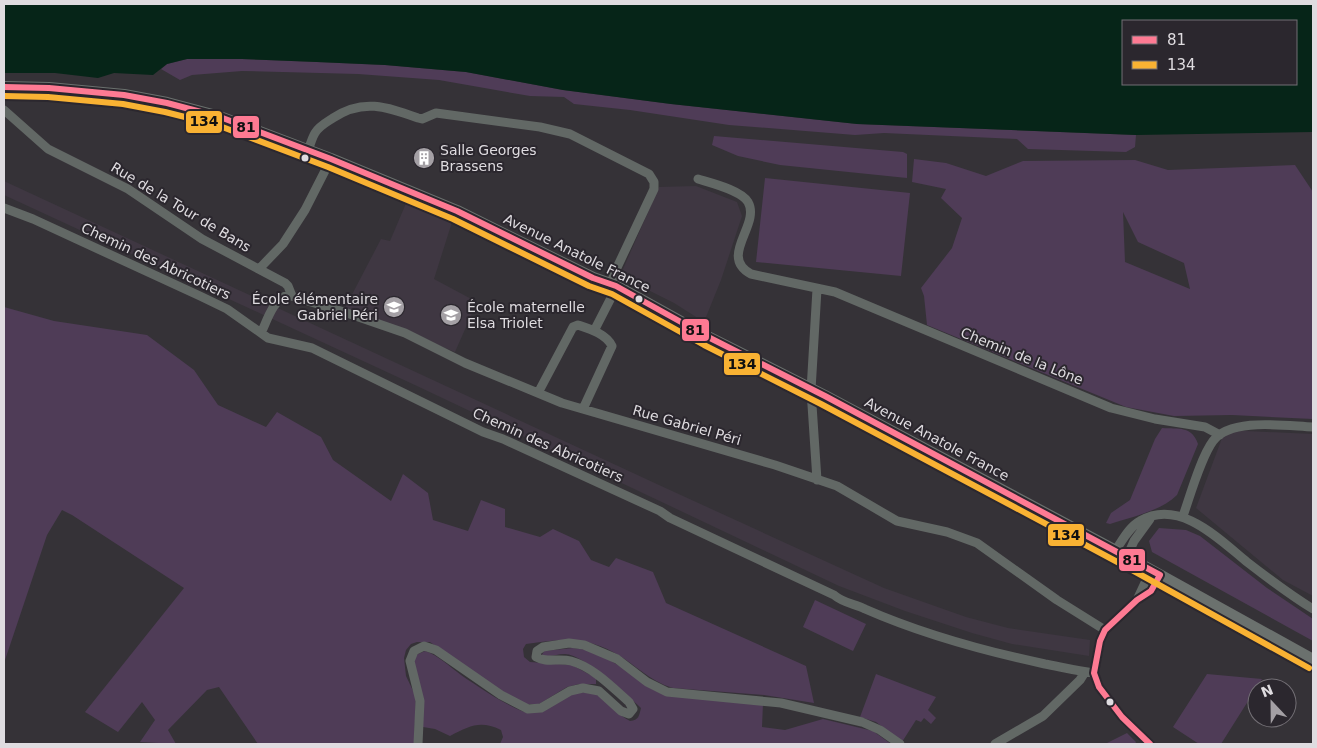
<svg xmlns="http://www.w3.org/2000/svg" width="1317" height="748" viewBox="0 0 1317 748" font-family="'DejaVu Sans',sans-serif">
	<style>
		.built { fill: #3f3742 }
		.green { fill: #4f3c57; fill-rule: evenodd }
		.water { fill: #062518; fill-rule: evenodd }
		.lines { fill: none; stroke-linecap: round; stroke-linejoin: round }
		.minor { stroke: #626865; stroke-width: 9 }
		.primary { stroke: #6b716e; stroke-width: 12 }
		.bus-1-casing { stroke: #2b272e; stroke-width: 10 }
		.bus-2-casing { stroke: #2b272e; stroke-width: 10 }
		.bus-1 { stroke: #fe7a93; stroke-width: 6 }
		.bus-2 { stroke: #f9b233; stroke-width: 6 }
		.bus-dot { fill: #dfdce0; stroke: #2b272e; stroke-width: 2 }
		.labels { text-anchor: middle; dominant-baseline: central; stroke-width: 4; stroke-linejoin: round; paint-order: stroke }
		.poi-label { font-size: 14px; fill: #dfdce0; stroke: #2b272e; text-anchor: start }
		.street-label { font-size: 14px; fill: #dfdce0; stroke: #2b272e }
		.line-badge { stroke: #2b272e; stroke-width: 2 }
		.pale-badge-label { font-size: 14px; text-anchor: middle; font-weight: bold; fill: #111 }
	</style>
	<rect width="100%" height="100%" fill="#353237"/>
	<!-- built -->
	<path class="built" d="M4,181l655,304 225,103 82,29 42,11 82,12 -1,16 -77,-12 -40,-11 -67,-22 -66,-25 -422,-200 -413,-191z
		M696,186l41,16 5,14 -21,64 -17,42 -30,-19 -54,-27 39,-89z
		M407,201l46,18 -19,60 43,23 -22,50 -110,-44 36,-69 9,2z
		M1225,430l88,4v162l-30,-16 -87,-72z"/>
	<!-- green -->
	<path class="green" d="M187,59h55l75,3 68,3 81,7 97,18 108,14 186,20 279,11 -1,12 -9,5 -98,-3 -11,-10 -133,-6 -29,2 -126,-10 -99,-15 -56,-6 -10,-7 -34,-1 -91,-16 -81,-6 -116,-3 -50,4 -12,5 -19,-11 6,-5z
		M714,136l189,16 4,2v24l-127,-13 -42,-9 -26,-11z
		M914,159l32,4 40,13 37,-15 112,-1 33,10 127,-5 18,27v227l-81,-4 -58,1 -48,-9 -199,-82 -3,-29 -3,-8 31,-40 10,-30 -21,-20 5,-9 -34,-7zM1123,212l15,30 46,21 6,26 -65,-27z
		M765,178l145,15 -9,83 -145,-14z
		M4,307l50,14 93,14 47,35 24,35 48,22 11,-15 44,25 12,23 58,41 12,-27 25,19 5,27 35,11 13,-31 24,9v18l35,10 13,-8 26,12 12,19 18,7 7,-9 37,14 13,31 140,63 8,37 -50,-8 -91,-7c-24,-7 -39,-25 -60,-36 -32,-17 -54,-12 -87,-8l-3,5 1,8 6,5 42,3 24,13v6h-17l-12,3 -28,17h-14l-37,-21 -58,-41h-13l-6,2 -5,6 -2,8 2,18 10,21 -2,47h-156l-39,-57 -12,3 -39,40 8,14 -36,-2 15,-22 -13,-18 -24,30 -33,-20 99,-124 -112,-73 -10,-5 -15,25 -43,128z
		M1162,428c17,1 30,-2 36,16l-21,51c-16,16 -46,22 -67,29l-4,-1 5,-10 19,-13 25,-61z
		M1159,528l27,2 14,6 67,52 46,31v22l-161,-89 -3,-11z
		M815,600l51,24 -13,27 -50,-24z
		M573,648l15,2 15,6 23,14 26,19 111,14 -1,24 23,3 38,-11 50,12 18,13h-391l3,-7 -2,-7c-21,-10 -31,-4 -51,6l-15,-7 -12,-2 -10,-65 3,-7 9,-4c14,5 24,15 36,24 19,13 41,28 63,37 18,-7 58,-28 75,-16 11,8 19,19 31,25 9,-1 9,-5 11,-13 -15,-14 -56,-53 -76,-54 -6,0 -14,2 -20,3l-3,-2 2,-4z
		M876,674l60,23 -8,13 8,8 -5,6 -7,-6 -3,4 -5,-2 -14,22 -26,-20 -16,-5z
		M1207,674l55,5 -41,65h-22l-26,-17z
		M1127,733l9,9 -1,2h-30z"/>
	<!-- water -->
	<path class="water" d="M4,4h1309v128l-177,3 -279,-11 -186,-20 -108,-14 -97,-18 -81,-7 -68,-3 -75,-3h-55l-20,5 -14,11 -39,-2 -16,5 -43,-5h-51zM1296,21v63h-173v-63z"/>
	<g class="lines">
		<!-- minor -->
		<path class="minor" d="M4,110l44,39 80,40 74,50 83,44 3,3 4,10
			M308,151c2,-6 4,-13 7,-18 4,-7 12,-11 18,-15 30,-20 54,-11 85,0l4,1 14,-6 104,14 30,7 79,40 5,8v7l-41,87 3,10 -3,8 -19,37
			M698,179c13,4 43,11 50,23 13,23 -30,54 3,72l84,18 276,116 44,11 50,8 15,8
			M4,208l29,11 167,77 27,13 41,29 44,10 171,84 20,7 157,72 10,7 164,77c9,8 21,9 31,14 57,25 119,42 180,55 16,3 32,7 49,9
			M259,269l24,-25 22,-34 26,-51
			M261,333c6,-12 12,-34 27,-38l56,17 61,21 60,30 97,40 213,62 62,21 60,35 50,11 30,11 80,57 48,30
			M538,393l35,-66 5,-2c12,4 28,9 34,21l-29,63
			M817,480l-6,-90 6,-101
			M1183,516c7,-20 18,-59 30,-75 18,-24 73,-15 100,-14
			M1115,551c7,-10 14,-24 25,-30 39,-23 79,18 107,41 22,17 43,33 66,47
			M1127,557l7,-16 16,-22
			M1137,600l14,-30
			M418,744l2,-43 -10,-40 4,-10 10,-5 12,4 65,45 27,14 13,-1 29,-17 13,-3 16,3 22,20 8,3 4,-5 -4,-7c-17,-15 -36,-35 -58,-41 -12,-3 -25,2 -35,-4l1,-6 6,-4 26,-4 15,2 33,14 30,23 20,10 114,11 81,19 18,8 20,14
			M995,744l48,-28 37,-36 5,-8
			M1150,744l-28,-27 -23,-30 -5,-14 6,-32 5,-11 32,-30 14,-9 9,-16"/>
		<!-- primary -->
		<path class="primary" d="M4,87l45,1 75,7 43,8 53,14 111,42 126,52 136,67 23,8 92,51 117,59 302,161 186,103"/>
		<!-- bus-1 casing -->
		<g class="bus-1-casing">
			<path id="bus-1" d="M4,87l45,1 75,7 43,8 53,14 111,42 126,52 136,67 23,8 92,51 117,59 335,179 -9,16 -14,9 -32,30 -5,11 -6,32 5,14 23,30 28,27"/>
		</g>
		<!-- bus-2 casing -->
		<g class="bus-2-casing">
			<path id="bus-2" d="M4,96l44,1 75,7 42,8 52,13 111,42 125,52 136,67 23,8 92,51 117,59 302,161 186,103"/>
		</g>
		<!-- bus-1 -->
		<use href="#bus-1" class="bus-1"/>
		<!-- bus-2 -->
		<use href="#bus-2" class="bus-2"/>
	</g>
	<!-- icons -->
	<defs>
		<g id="building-disc" transform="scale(1.125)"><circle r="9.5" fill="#a4a0a5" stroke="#2b272e"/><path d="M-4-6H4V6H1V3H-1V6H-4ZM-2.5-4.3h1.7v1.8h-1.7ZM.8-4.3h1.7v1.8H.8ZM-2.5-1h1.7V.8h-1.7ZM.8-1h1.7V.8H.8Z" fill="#fff"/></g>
		<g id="school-disc" transform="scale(1.125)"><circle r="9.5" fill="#a4a0a5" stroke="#2b272e"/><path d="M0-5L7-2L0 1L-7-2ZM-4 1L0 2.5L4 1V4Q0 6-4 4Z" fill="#fff"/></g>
	</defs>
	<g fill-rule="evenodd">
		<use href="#building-disc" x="424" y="158"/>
		<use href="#school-disc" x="394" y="307"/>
		<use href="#school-disc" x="451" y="315"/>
	</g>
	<!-- markers -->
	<g class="bus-dot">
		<circle cx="305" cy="158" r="4.5"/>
		<circle cx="639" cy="299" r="4.5"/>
		<circle cx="1110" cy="702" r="4.5"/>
	</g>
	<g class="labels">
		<!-- poi labels -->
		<g class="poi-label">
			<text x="440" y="150">Salle Georges<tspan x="440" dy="16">Brassens</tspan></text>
			<text x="378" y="299" text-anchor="end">École élémentaire<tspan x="378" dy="16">Gabriel Péri</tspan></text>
			<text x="467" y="307">École maternelle<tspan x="467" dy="16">Elsa Triolet</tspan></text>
		</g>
		<!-- street labels -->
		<g class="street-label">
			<text transform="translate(181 207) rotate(31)">Rue de la Tour de Bans</text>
			<text transform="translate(577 253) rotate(26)">Avenue Anatole France</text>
			<text transform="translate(156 261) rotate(25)">Chemin des Abricotiers</text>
			<text transform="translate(1022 356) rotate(22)">Chemin de la Lône</text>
			<text transform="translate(687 425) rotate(16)">Rue Gabriel Péri</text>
			<text transform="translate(937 439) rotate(28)">Avenue Anatole France</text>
			<text transform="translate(548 445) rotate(24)">Chemin des Abricotiers</text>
		</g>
	</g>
	<g class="line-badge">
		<rect x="185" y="110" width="38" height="24" rx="5" fill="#f9b233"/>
		<rect x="232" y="115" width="28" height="24" rx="5" fill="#fe7a93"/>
		<rect x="681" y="318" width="29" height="24" rx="5" fill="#fe7a93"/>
		<rect x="723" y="352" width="38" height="24" rx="5" fill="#f9b233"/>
		<rect x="1047" y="523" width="38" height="24" rx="5" fill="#f9b233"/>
		<rect x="1118" y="548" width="28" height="24" rx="5" fill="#fe7a93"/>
	</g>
	<g class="pale-badge-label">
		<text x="204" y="126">134</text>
		<text x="246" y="132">81</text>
		<text x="695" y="335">81</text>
		<text x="742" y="369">134</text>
		<text x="1066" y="540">134</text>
		<text x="1132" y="565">81</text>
	</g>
	<!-- border -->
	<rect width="1317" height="748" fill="none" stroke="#dfdce0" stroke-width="10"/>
	<!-- legend -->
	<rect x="1122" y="20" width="175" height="65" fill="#2b272e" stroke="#736f75"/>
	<rect x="1132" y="36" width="25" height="8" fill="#fe7a93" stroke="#736f75"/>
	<text x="1167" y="45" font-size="15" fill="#dfdce0">81</text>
	<rect x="1132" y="61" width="25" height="8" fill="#f9b233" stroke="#736f75"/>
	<text x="1167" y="70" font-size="15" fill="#dfdce0">134</text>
	<!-- north arrow -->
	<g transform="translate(1272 703) rotate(338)"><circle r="24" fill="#2b272e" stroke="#736f75"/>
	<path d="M0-4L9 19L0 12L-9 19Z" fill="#a4a0a5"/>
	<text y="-8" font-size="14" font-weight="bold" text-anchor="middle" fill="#dfdce0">N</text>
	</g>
</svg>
